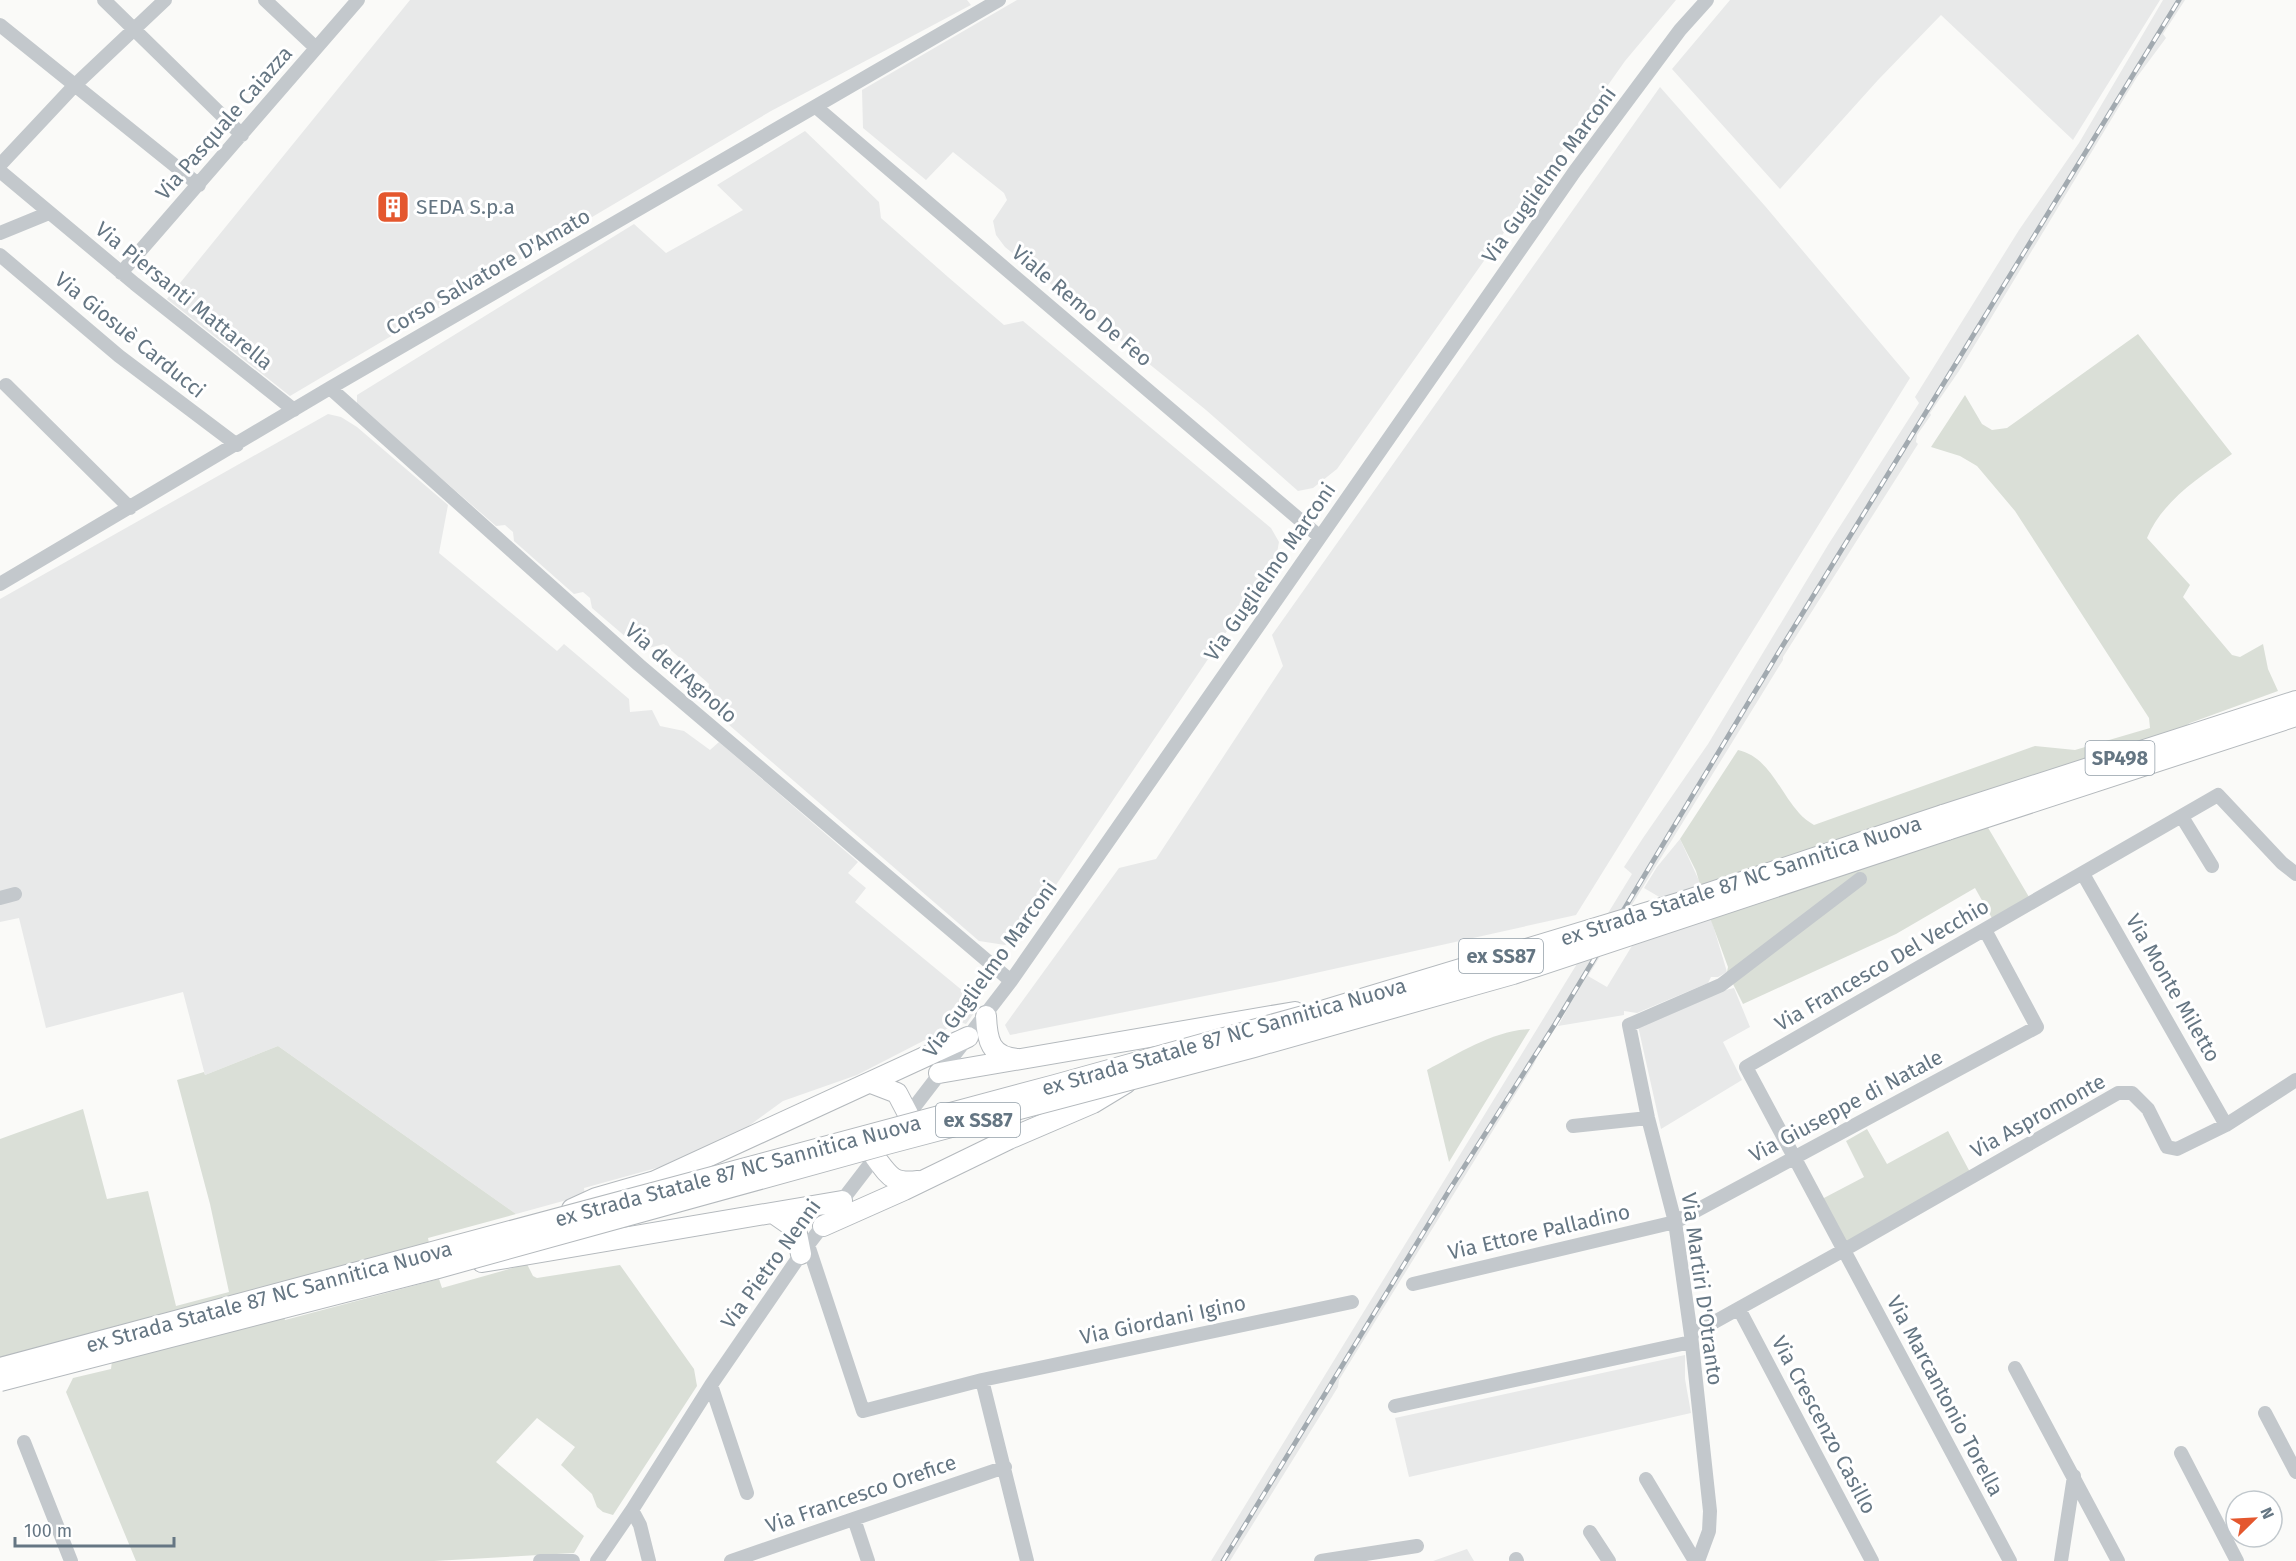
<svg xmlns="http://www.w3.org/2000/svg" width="2296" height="1561" viewBox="0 0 2296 1561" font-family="'Fira Sans',sans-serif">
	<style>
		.built { fill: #e8e9e9 }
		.green { fill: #dadfd7 }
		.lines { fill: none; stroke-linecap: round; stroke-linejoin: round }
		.highway-casing { stroke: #b4b9bd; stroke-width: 22 }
		.minor { stroke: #c3c8cc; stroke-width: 14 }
		.highway { stroke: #fff; stroke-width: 20 }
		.rail-casing { stroke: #a2aab0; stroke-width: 5 }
		.rail { stroke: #fff; stroke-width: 3; stroke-dasharray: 9; stroke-linecap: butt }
		.highway-bridge-casing { stroke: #b4b9bd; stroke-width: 22; stroke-linecap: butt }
		.highway-bridge { stroke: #fff; stroke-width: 20 }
		.labels { text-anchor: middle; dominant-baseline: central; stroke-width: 6; stroke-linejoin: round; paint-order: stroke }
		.shield { fill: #fff; stroke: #939fa8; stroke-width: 1.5 }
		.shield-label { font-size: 20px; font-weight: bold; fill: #657683 }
		.street-label { font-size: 21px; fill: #657683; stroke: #fff }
		.poi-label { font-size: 21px; fill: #657683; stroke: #fff; text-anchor: start }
	</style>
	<rect width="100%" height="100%" fill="#fafaf8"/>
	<!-- built -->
	<path class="built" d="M410,0h557l4,5 -200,106 -481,285 -123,-97z
		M1017,0h659l-51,61 -288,408 -24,19 -15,3 -92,-81 -201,-163 -9,-12 -3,-14 14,-21 -3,-7 -51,-41 -27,28 -63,-52 -1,-38z
		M1730,0h430l-87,140 -132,-125 -63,65 -98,109 -108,-120z
		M2163,0h22l-22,34 3,4 -29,39 -178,294 -29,42 1,2 -14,20 -1,7 2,2 -135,213v3l-195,316 19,11 54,-89 -17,-10 13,-21 23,-28 21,46 26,87 -9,5h-7l-3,6 -71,30 -13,-2v4l-66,11 10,-18 -28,42 -6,14 -195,316 -1,7 -108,174h-19l421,-687 -8,-7 19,-29 65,-94 120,-199 91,-142 -4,-6 104,-167 60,-87z
		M1660,87l105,119 145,172 -334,537 -301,67 -265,53 -5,-10 114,-157 37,-9 127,-193 -11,-31z
		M805,131l74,71 2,16 67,59 56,48 19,-4 248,207 8,14 -3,16 -255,379 -16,8 -26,-4 -273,-236 3,-21 -45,-40 -23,6 -49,-42 -2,-10 -7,-6 -9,2 -60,-53 -1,-9 -8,-7 -9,1 -139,-121v-10l277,-171 32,29 77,-43 -26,-25z
		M328,414l13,3 16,10 91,78 -9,48 118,98 7,-7 65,55 1,13 22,-2 8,16 24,5 26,19 9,-8 139,120 -10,11 18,15 -11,14 125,103 -14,19 -6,-2 -103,53 -74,26 -37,27 -57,31 -105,29 1,7 -69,19 -238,-168 -73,29 -22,-83 -137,36 -27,-110 -19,4v-323z
		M1734,988l16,39 -27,15 19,38 -81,49 -23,-103 79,-34z
		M1685,1355v24l6,34 -282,64 -14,-59z
		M1467,1549l7,12h-41z"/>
	<!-- green -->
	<path class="green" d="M2138,334l94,120c-33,24 -69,46 -85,84l43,47 -7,12 49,58 8,2 23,-13 5,25 10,22 -88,32 -14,9 -189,94 42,71 -36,23 -18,-32 -79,46 -153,70 -16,-32 1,-5 -19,-52 -13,-44 -16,-32 58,-89c31,7 41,41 61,63 4,5 10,9 15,12l221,-79 40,4 75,-22 -1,-10 -134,-207 -38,-45 -17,-10 -29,-9 34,-52 17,29 10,6 15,-2z
		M1530,1029l-81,133 -22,-92c32,-17 66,-39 103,-41z
		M278,1046l238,168 -88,24 1,5 -429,115v-219l83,-30 24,90 41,-8 28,115 53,-14 -19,-88 -33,-124 27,-8 1,3z
		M1867,1129l20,35 61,-33 23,43 -125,69 -24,-44 42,-22 -18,-36z
		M527,1264l6,12 4,2 83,-13 74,104 3,17 -84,129 -10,-3 -6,-5 -5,-13 -31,-29 14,-18 -38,-29 -41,44 88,74 -10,17 -140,8h-298l-70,-169 7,-14 38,-9 1,-8 171,-47 2,6 154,-41 3,9z"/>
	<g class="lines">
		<!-- highway casing -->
		<g class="highway-casing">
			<path id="highway" d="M1943,815l353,-114
				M1947,830l349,-114
				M986,1016c1,24 4,41 32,43
				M939,1073l356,-61
				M871,1083l26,10 11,21
				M875,1157c15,20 18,27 43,24
				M572,1209l24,-11 59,-17 313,-144
				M773,1213l23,16 5,25
				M823,1226l81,-36 105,-51 84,-36 33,-20
				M482,1262l360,-61"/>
		</g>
		<!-- minor -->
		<path class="minor" d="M104,0l138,135
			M265,0l51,48
			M0,25l199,160
			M816,107l504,430
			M0,165l75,-80 90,-85
			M0,171l135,113 159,126
			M0,233l49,-20
			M0,255l119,101 118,89
			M121,273l237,-273
			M6,385l124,123
			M330,388l309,277 372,316
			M0,584l330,-196 669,-388
			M2182,817l30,49
			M2083,874l143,251
			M0,898l15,-4
			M905,1119l106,-138 564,-810 105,-141 27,-30
			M1573,1126l75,-8
			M808,1245l55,166 119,-31 370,-78
			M1413,1284l262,-62 362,-195 -52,-97
			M1739,1309l133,252
			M1691,1335l153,-85 274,-157h14l16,16 19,38 10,2 49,-24 70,-45
			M2015,1368l103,193
			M982,1380l45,181
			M711,1385l36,108
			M1395,1406l296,-64
			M2265,1413l31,59
			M24,1442l47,119
			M2181,1453l56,108
			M1646,1479l49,82
			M632,1510l8,15 9,36
			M854,1519l14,42
			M1590,1532l19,29
			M1516,1559l1,2
			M540,1561h33
			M597,1561l35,-51 79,-125 90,-131 79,-103
			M731,1561l274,-94
			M1321,1561l96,-15
			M1698,1561l11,-30 1,-20 -19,-176 -16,-113 -27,-104 -19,-93 92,-40 139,-106
			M2010,1561l-264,-494 472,-272 64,68 14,11
			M2061,1561l13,-85"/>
		<!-- highway -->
		<use href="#highway" class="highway"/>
		<!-- rail casing -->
		<g class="rail-casing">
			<path id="rail" d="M1223,1561l227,-372 105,-165 222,-369 402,-655"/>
		</g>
		<!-- rail -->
		<use href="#rail" class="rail"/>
		<!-- highway-bridge casing -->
		<g class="highway-bridge-casing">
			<path id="highway-bridge" d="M0,1368l1055,-283 270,-75 360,-109 258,-86
				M0,1381l438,-113 449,-124 367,-97 259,-73 434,-144"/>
		</g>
		<!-- highway-bridge -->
		<use href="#highway-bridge" class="highway-bridge"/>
	</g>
	<!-- icons -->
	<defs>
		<g id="building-square" transform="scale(1.725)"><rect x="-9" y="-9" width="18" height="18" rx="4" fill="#e4572e" stroke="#fff"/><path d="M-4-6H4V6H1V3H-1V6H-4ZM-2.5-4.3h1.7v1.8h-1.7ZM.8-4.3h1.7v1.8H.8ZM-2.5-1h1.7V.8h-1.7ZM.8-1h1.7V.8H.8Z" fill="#fff"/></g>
	</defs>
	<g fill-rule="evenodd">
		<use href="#building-square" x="393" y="207"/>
	</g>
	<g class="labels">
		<!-- shield labels -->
		<g class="shield">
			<rect x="2085.5" y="741" width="69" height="34" rx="4.5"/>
			<rect x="1459" y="939" width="84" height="34" rx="4.5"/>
			<rect x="936" y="1103" width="84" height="34" rx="4.5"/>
		</g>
		<g class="shield-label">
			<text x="2120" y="758">SP498</text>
			<text x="1501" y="956">ex SS87</text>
			<text x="978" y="1120">ex SS87</text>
		</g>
		<!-- street labels -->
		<g class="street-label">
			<text transform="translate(224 123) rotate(-49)">Via Pasquale Caiazza</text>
			<text transform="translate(1549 175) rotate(-54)">Via Guglielmo Marconi</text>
			<text transform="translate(488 272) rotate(-30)">Corso Salvatore D'Amato</text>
			<text transform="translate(184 296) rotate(39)">Via Piersanti Mattarella</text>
			<text transform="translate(1082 306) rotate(40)">Viale Remo De Feo</text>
			<text transform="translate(130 335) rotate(39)">Via Giosuè Carducci</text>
			<text transform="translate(1270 572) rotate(-55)">Via Guglielmo Marconi</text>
			<text transform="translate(681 673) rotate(41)">Via dell'Agnolo</text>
			<text transform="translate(1741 881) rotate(-18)">ex Strada Statale 87 NC Sannitica Nuova</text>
			<text transform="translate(1882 965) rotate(-30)">Via Francesco Del Vecchio</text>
			<text transform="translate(990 969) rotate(-54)">Via Guglielmo Marconi</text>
			<text transform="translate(2173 988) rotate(60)">Via Monte Miletto</text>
			<text transform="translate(1224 1037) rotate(-16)">ex Strada Statale 87 NC Sannitica Nuova</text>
			<text transform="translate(1846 1106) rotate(-28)">Via Giuseppe di Natale</text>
			<text transform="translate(2038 1116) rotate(-29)">Via Aspromonte</text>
			<text transform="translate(738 1171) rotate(-15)">ex Strada Statale 87 NC Sannitica Nuova</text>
			<text transform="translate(1539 1232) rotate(-13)">Via Ettore Palladino</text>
			<text transform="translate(771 1264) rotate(-54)">Via Pietro Nenni</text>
			<text transform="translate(1702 1289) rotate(82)">Via Martiri D'Otranto</text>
			<text transform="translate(269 1297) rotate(-15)">ex Strada Statale 87 NC Sannitica Nuova</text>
			<text transform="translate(1163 1320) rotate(-12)">Via Giordani Igino</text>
			<text transform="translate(1945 1396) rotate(62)">Via Marcantonio Torella</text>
			<text transform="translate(1824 1425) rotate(62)">Via Crescenzo Casillo</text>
			<text transform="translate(861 1494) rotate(-19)">Via Francesco Orefice</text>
		</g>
		<!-- poi labels -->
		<g class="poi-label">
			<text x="416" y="207">SEDA S.p.a</text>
		</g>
	</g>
	<!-- north arrow -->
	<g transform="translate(2254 1519) rotate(66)"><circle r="28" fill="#ffffff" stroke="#c1c8cd" stroke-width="1.5"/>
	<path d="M0-4.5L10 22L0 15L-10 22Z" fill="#e4572e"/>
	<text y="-9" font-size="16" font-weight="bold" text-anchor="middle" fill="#657683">N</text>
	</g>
	<!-- scale -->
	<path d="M15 1537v9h159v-9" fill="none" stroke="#657683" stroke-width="3"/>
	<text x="24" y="1537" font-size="18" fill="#657683" stroke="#ffffff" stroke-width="4.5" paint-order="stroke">100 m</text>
</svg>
